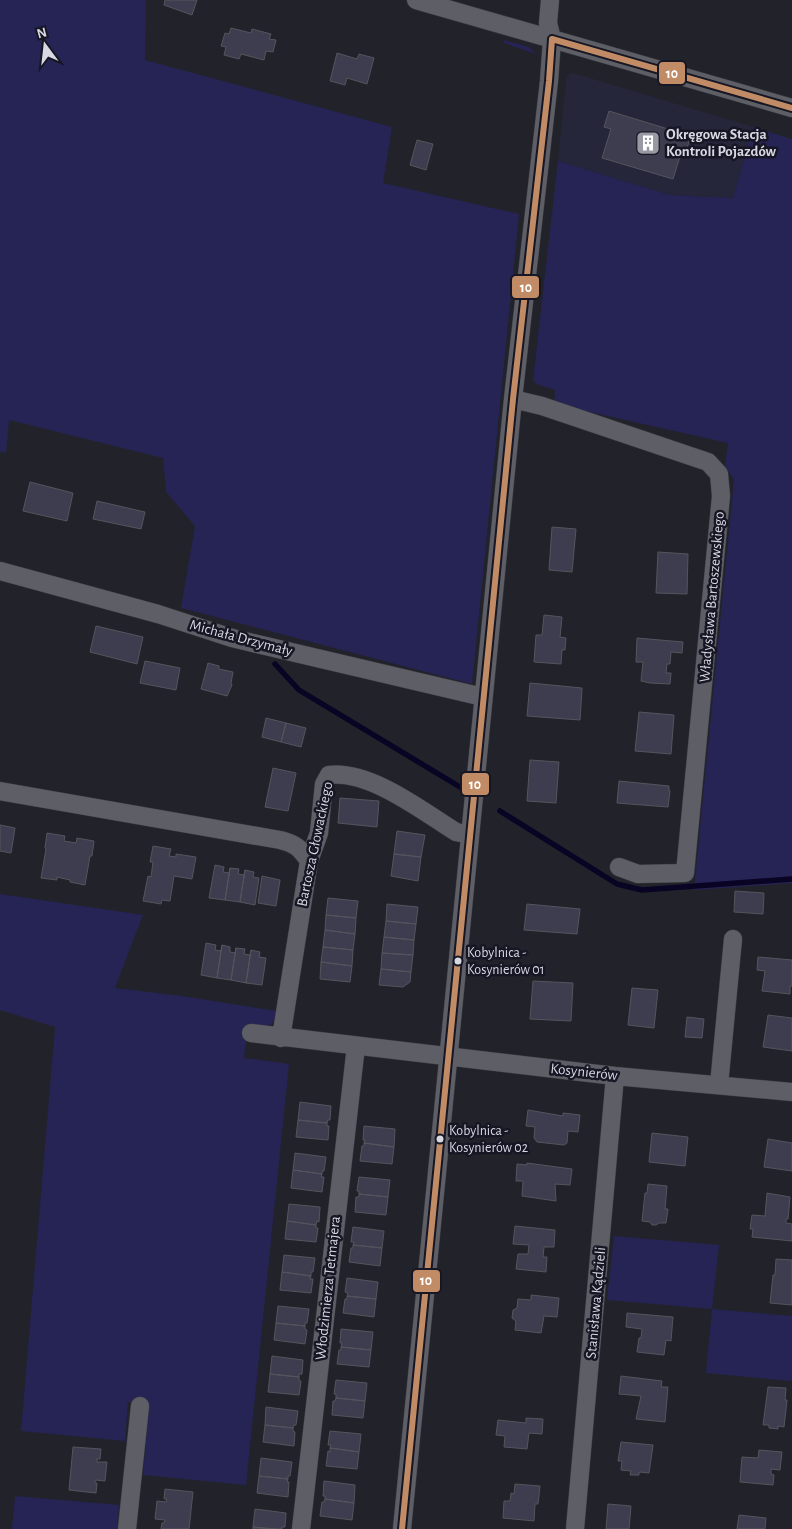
<svg xmlns="http://www.w3.org/2000/svg" width="792" height="1529" viewBox="0 0 792 1529" font-family="'Alegreya Sans',sans-serif">
	<style>
		.built { fill: #25263a }
		.green { fill: #262355 }
		.lines { fill: none; stroke-linecap: round; stroke-linejoin: round }
		.stream { stroke: #090424; stroke-width: 5.5 }
		.building { fill: #3e3d4f; stroke: #54555c }
		.minor-casing { stroke: #3d3e44; stroke-width: 19 }
		.minor { stroke: #5e5f66; stroke-width: 18 }
		.bus-1-casing { stroke: #161624; stroke-width: 10 }
		.bus-1 { stroke: #c18c65; stroke-width: 6 }
		.bus-dot { fill: #d7d8e2; stroke: #161624; stroke-width: 2 }
		.labels { text-anchor: middle; dominant-baseline: central; stroke-width: 5; stroke-linejoin: round; paint-order: stroke }
		.bus-label { font-size: 14px; fill: #d7d8e2; stroke: #161624; text-anchor: start }
		.poi-label { font-size: 15px; font-weight: bold; fill: #d7d8e2; stroke: #161624; text-anchor: start }
		.street-label { font-size: 15px; fill: #d7d8e2; stroke: #161624 }
		.line-badge { stroke: #161624; stroke-width: 2 }
		.badge-label { font-size: 14px; text-anchor: middle; font-weight: bold; fill: #fff }
	</style>
	<rect width="100%" height="100%" fill="#22232a"/>
	<!-- built -->
	<path class="built" d="M573,73l180,54 -20,71 -63,-3 -112,-34 8,-79 1,-6z"/>
	<!-- green -->
	<path class="green" d="M0,0h146l-1,60 247,67 -9,56 136,31 -47,470 -291,-76 14,-82 -29,-34 -3,-34 -154,-38 -3,33 -6,-1z
		M503,40l26,7 7,7 -32,-11z
		M753,127l39,12v744l-98,7 40,-410 -9,-14 3,-23 -174,-39 1,-14 -19,-6 -3,-4 25,-219 112,34 63,3z
		M0,894l143,21 -28,73 67,8 94,15c0,19 -14,16 -28,15l-4,32 45,6 -43,421 -103,-10 6,-71 -21,-2 -3,39 -104,-10 34,-404 -55,-17z
		M614,1236l105,9 -7,64 80,7v65l-86,-8 6,-64 -105,-9z
		M15,1496l104,9 -2,24h-105z"/>
	<g class="lines">
		<!-- stream -->
		<path class="stream" d="M275,664l24,26 166,100
			M500,811l117,73 25,6 150,-11"/>
	</g>
	<!-- building -->
	<path class="building" d="M165,0h32l-5,15 -28,-10z
		M231,28l20,5 1,-4 19,5 -2,5 7,1 -3,12 -7,-1 -2,9 -23,-6 -2,5 -15,-4 2,-8 -5,-1 4,-13 4,1z
		M337,53l20,6 2,-5 15,4 -7,26 -20,-6 -2,7 -15,-4z
		M609,111l82,25 -5,15 -4,-1 -9,29 -71,-21 9,-29 -7,-2z
		M417,140l16,4 -7,26 -16,-5z
		M30,482l43,11 -6,28 -44,-10z
		M97,501l48,11 -4,17 -48,-10z
		M552,527l24,2 -4,43 -23,-2z
		M658,552l30,2 -1,40 -31,-1z
		M544,615l18,2 -2,20 6,1 -1,12h-3l-1,14 -27,-2 2,-27h6z
		M96,626l47,11 -6,27 -47,-12z
		M637,638l46,4 -1,11 -11,-1 -1,12h-3l-1,9h5l-1,11 -20,-1 -9,-2 2,-19h-7z
		M145,661l35,7 -4,22 -36,-7z
		M208,663l11,3v3l14,3 -2,11 1,2 -5,11 -26,-7z
		M530,683l52,5 -2,32 -53,-4z
		M639,712l35,3 -3,39 -36,-3z
		M266,718l20,5 -5,19 -19,-5z
		M286,723l20,5 -5,19 -20,-5z
		M530,760l29,2 -3,41 -29,-2z
		M273,768l23,5 -8,38 -23,-4z
		M619,781l50,5v5h1l-2,16 -51,-4z
		M340,798l39,3 -2,26 -39,-4z
		M0,825l15,3 -4,25 -11,-2z
		M397,831l28,4 -4,22 -27,-3z
		M47,833l18,3 -1,5 12,2 1,-5 17,3 -2,15h-2l-5,29 -15,-3v-2l-13,-3v3l-16,-2 5,-29 -1,-1z
		M153,846l18,3 -2,7 7,1v-3l20,3 -4,22 -18,-3 -4,25 -8,-1 -1,4 -18,-3 5,-25 3,1 2,-15h-3z
		M394,854l27,3 -3,24 -27,-5z
		M215,865l9,2 -1,5 6,1 1,-5 -5,32 -16,-2z
		M230,868l9,1 -1,5 6,1 1,-5 -5,32 -15,-2z
		M245,870l9,2 -1,5 6,1 -4,27 -15,-3z
		M262,876l18,4 -4,26 -18,-3z
		M735,891l29,2 -1,21 -29,-2z
		M328,898l30,3 -2,17 -30,-3z
		M387,904l31,3 -2,17 -30,-3z
		M527,904l53,5 -3,25 -53,-4z
		M326,915l30,3 -1,16 -30,-4z
		M386,921l30,3 -2,16 -30,-3z
		M325,930l30,4 -2,16 -30,-3z
		M384,937l30,3 -1,15 -31,-2z
		M206,943l10,2 -1,5 6,1 1,-6 -5,33 -16,-3z
		M222,945l8,2v5l5,1 1,-5 -5,32 -14,-2z
		M323,947l30,3 -1,16 -31,-4z
		M236,948l9,1 -1,5 6,1 1,-5 -5,33 -15,-3z
		M251,950l9,2 -1,5 7,1 -4,27 -16,-2z
		M382,953l31,2 -2,17 -30,-3z
		M758,957l34,3v26h-2v8l-28,-3 3,-20 -8,-1z
		M321,962l31,4 -2,16 -30,-3z
		M381,969l30,3 -1,10 -7,5 -24,-2z
		M533,981l40,2 -2,38 -41,-2z
		M632,988l26,2 -4,38 -26,-3z
		M768,1015l24,3v33l-29,-4z
		M687,1017l17,2 -2,19 -17,-1z
		M300,1102l31,4 -1,14h-2l-1,3 -29,-3z
		M528,1110l35,6v-3l17,2 -2,17 -10,-1 -1,12 -3,2 -27,-3 -3,-4 1,-11 -9,-1z
		M298,1120l29,3v3h2l-1,14 -32,-3z
		M364,1126l31,3 -1,18 -30,-4 1,-3h-2z
		M652,1133l36,4 -3,29 -36,-4z
		M768,1139l24,4v28l-28,-4z
		M364,1143l30,4 -2,17 -32,-3 2,-15h2z
		M295,1153l31,4 -2,14h-2v3l-29,-4z
		M527,1163l45,6 -2,16 -15,-1 1,17 -34,-5 1,-15h-7l1,-17 10,1z
		M293,1170l29,4 -1,3h3l-2,15 -31,-4z
		M359,1177l31,3 -2,17 -29,-3v-3h-2z
		M648,1184l19,2 -2,23h3l-2,14h-7l-3,2h-4l-2,-3 -8,-1 3,-28h2z
		M767,1193l23,4 -2,22h-2v4l6,1v17l-40,-4 1,-8h-3l2,-14 13,1z
		M359,1194l29,3 -2,18 -31,-3 1,-15h3z
		M289,1204l31,3 -1,15 -2,-1 -1,4 -29,-4z
		M287,1221l29,4v3h2l-2,14 -31,-3z
		M515,1226l40,4 -1,17h-10l-1,10h4l-1,15 -30,-3 2,-15h10l1,-9 -16,-1z
		M353,1227l31,4 -2,17 -29,-3 1,-3h-3z
		M353,1245l29,3 -2,18 -31,-4 2,-14h2z
		M284,1255l31,3 -2,14h-2v4l-29,-4z
		M776,1259l16,1v45l-22,-2 3,-28h2z
		M282,1272l29,4 -1,3h3l-2,14 -31,-3z
		M347,1278l31,4 -2,17 -29,-3 1,-3 -3,-1z
		M531,1295l28,3 -2,19 -13,-1 -3,17 -26,-3 1,-9 -4,-3 1,-8 4,-2 1,-9 13,1z
		M347,1296l29,3 -2,18 -31,-4 2,-14h2z
		M278,1306l31,3 -2,14h-2v3l-29,-3z
		M627,1313l46,4 -2,24 -5,-1 -2,15 -27,-3 2,-14h2l1,-9 -16,-2z
		M276,1323l29,3v3l2,1 -2,14 -31,-4z
		M341,1329l32,3 -2,18 -30,-3 1,-4h-2z
		M341,1347l30,3 -2,17 -32,-3 2,-14h2z
		M272,1356l31,4 -1,14h-3v3l-29,-3z
		M270,1374l29,3v4h2l-2,14 -31,-3z
		M621,1376l41,5 -1,6h7l-3,35 -29,-3 5,-23 -22,-2z
		M336,1380l31,3 -2,18 -29,-3v-4h-2z
		M768,1387l18,1 -1,12h2l-3,27 -6,-1v3l-9,-1v-3h-6z
		M336,1398l29,3 -2,17 -31,-3 1,-14h2z
		M266,1407l32,4 -2,14h-2l-1,3 -28,-3z
		M526,1418l17,1 -1,15 -13,-1 -2,16 -23,-2 1,-11 -9,-1 2,-15 28,3z
		M265,1425l28,3v3l2,1 -1,14 -31,-4z
		M330,1431l31,3 -2,18 -29,-4 1,-3h-3z
		M621,1442l32,3 -4,28 -10,-1v3h-9l1,-4 -10,-1 1,-9h-4z
		M73,1447l28,2 -1,10h-3v3h10l-2,19 -10,-1v3h2l-1,10 -27,-3z
		M330,1448l29,4 -2,17 -31,-3 2,-15 2,1z
		M759,1450l23,2 -2,18 -9,-1v5l3,1 -1,10 -33,-3 2,-25 16,1z
		M261,1458l31,4 -2,14h-2v3l-29,-3z
		M259,1476l29,3 -1,3h2l-1,15 -31,-4z
		M324,1481l31,4 -1,18 -29,-4v-3h-2z
		M515,1484l25,2 -2,18h-3l-1,17 -31,-3 1,-17h6l1,-8 3,1z
		M165,1489l28,3 -4,37h-28l1,-6h2l1,-3 -10,-1 2,-18 9,1 1,-3h-3z
		M325,1499l29,4 -2,17 -32,-4 2,-14h2z
		M608,1504l23,2 -2,23h-23z
		M255,1509l31,4 -1,14h-3v2h-7l-22,-2z
		M739,1515l27,3 -1,11h-28z
		M253,1527l22,2h-22z"/>
	<g class="lines">
		<!-- minor casing -->
		<g class="minor-casing">
			<path id="minor" d="M416,0l376,108
				M513,399l29,7 166,56 11,12 2,22 -36,377 -47,1 -19,-7
				M0,571l158,43 74,24 251,59
				M0,791l280,49c16,4 20,8 29,21
				M251,1033l364,43 177,16
				M281,1038l28,-177 10,-28 5,-49 5,-9c41,-5 93,36 127,57l14,3
				M719,1085l14,-146
				M127,1529l13,-123
				M301,1529l55,-483
				M402,1529l111,-1130 36,-318 3,-42 -4,-16 2,-23
				M575,1529l40,-453"/>
		</g>
		<!-- minor -->
		<use href="#minor" class="minor"/>
		<!-- bus-1 casing -->
		<g class="bus-1-casing">
			<path id="bus-1" d="M552,39l240,69
				M402,1529l111,-1130 36,-318 3,-42"/>
		</g>
		<!-- bus-1 -->
		<use href="#bus-1" class="bus-1"/>
	</g>
	<!-- icons -->
	<defs>
		<g id="building-square" transform="scale(1.25)"><rect x="-9" y="-9" width="18" height="18" rx="4" fill="#9899a2" stroke="#161624"/><path d="M-4-6H4V6H1V3H-1V6H-4ZM-2.5-4.3h1.7v1.8h-1.7ZM.8-4.3h1.7v1.8H.8ZM-2.5-1h1.7V.8h-1.7ZM.8-1h1.7V.8H.8Z" fill="#fff"/></g>
	</defs>
	<g fill-rule="evenodd">
		<use href="#building-square" x="648" y="143"/>
	</g>
	<!-- markers -->
	<g class="bus-dot">
		<circle cx="458" cy="961" r="4.5"/>
		<circle cx="440" cy="1139" r="4.5"/>
	</g>
	<g class="labels">
		<!-- bus labels -->
		<g class="bus-label">
			<text x="467" y="953">Kobylnica -<tspan x="467" dy="17">Kosynierów 01</tspan></text>
			<text x="449" y="1131">Kobylnica -<tspan x="449" dy="17">Kosynierów 02</tspan></text>
		</g>
		<!-- poi labels -->
		<g class="poi-label">
			<text x="666" y="134">Okręgowa Stacja<tspan x="666" dy="17">Kontroli Pojazdów</tspan></text>
		</g>
		<!-- street labels -->
		<g class="street-label">
			<text transform="translate(712 597) rotate(-85)">Władysława Bartoszewskiego</text>
			<text transform="translate(241 638) rotate(15)">Michała Drzymały</text>
			<text transform="translate(315 844) rotate(-78)">Bartosza Głowackiego</text>
			<text transform="translate(584 1072) rotate(6)">Kosynierów</text>
			<text transform="translate(328 1288) rotate(-84)">Włodzimierza Tetmajera</text>
			<text transform="translate(596 1303) rotate(-85)">Stanisława Kądzieli</text>
		</g>
	</g>
	<g class="line-badge">
		<rect x="658" y="61" width="28" height="24" rx="5" fill="#c18c65"/>
		<rect x="511" y="275" width="29" height="24" rx="5" fill="#c18c65"/>
		<rect x="461" y="772" width="29" height="24" rx="5" fill="#c18c65"/>
		<rect x="412" y="1269" width="29" height="24" rx="5" fill="#c18c65"/>
	</g>
	<g class="badge-label">
		<text x="672" y="78">10</text>
		<text x="526" y="292">10</text>
		<text x="475" y="789">10</text>
		<text x="426" y="1285">10</text>
	</g>
	<!-- north arrow -->
	<g transform="translate(45 45) rotate(345)" stroke="#161624" stroke-width="4" paint-order="stroke">
	<path d="M0-4L9 19L0 12L-9 19Z" fill="#d7d8e2"/>
	<text y="-8" font-size="14" font-weight="bold" text-anchor="middle" fill="#d7d8e2">N</text>
	</g>
</svg>
